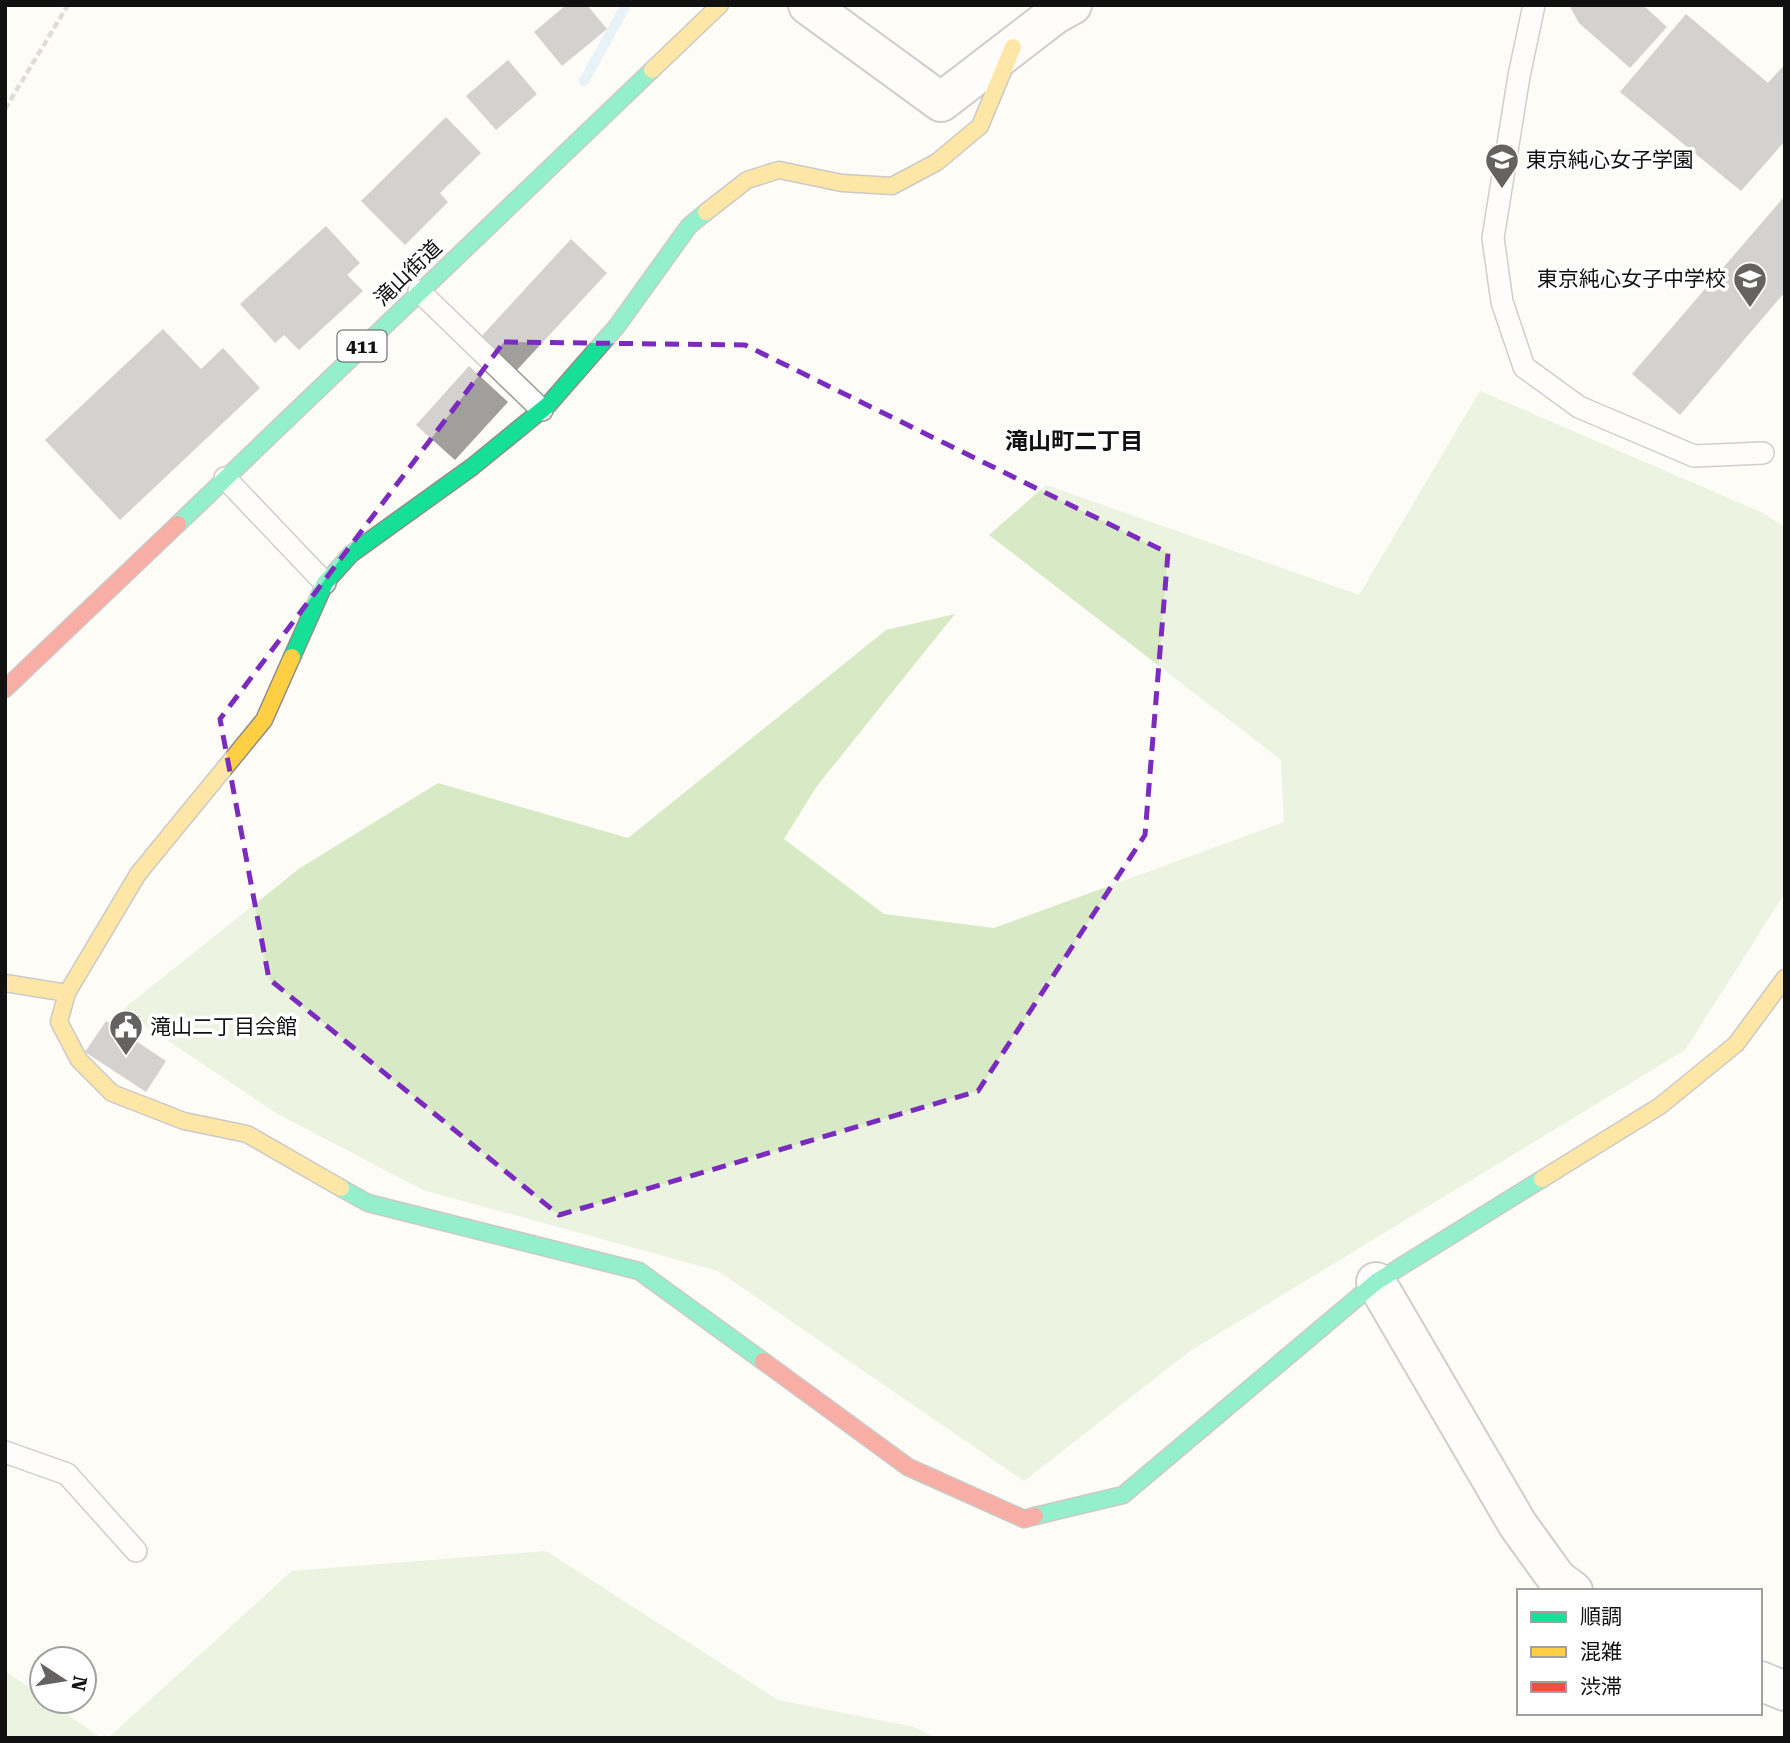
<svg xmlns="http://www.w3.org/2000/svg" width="1790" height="1743" viewBox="0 0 1790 1743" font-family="'Roboto Serif','Noto Sans JP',serif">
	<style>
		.forest { fill: #d8eac5 }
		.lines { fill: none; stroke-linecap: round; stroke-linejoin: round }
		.stream { stroke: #cde8f7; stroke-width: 10 }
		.building { fill: #a19f9c }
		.lane-casing { stroke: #979795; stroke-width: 24 }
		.street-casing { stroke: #979795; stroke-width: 42 }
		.fast-casing { stroke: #8e8d8b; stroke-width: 19 }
		.slow-casing { stroke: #8e8d8b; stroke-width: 19 }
		.jam-casing { stroke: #8e8d8b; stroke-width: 19 }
		.path { stroke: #b9b9b8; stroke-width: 4.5; stroke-dasharray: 7 3.5; stroke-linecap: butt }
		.lane { stroke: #fffffe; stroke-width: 21 }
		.street { stroke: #fffffe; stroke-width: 38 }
		.fast { stroke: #16e098; stroke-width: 16 }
		.slow { stroke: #ffcf43; stroke-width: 16 }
		.jam { stroke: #f24e42; stroke-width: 16 }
		.marked { fill: none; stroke: #7b2cbf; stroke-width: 5; stroke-dasharray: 14 9; stroke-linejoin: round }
		.labels { text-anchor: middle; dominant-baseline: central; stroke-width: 7; stroke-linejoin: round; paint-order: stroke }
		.shield { fill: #fff; stroke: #585858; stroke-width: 2 }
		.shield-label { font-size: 19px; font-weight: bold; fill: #111 }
		.poi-label { font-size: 21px; fill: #111; stroke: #fff; text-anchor: start }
		.street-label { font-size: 21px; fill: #111; stroke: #fff }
		.neighbourhood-label { font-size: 23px; font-weight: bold; fill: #111; stroke: #fff }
	</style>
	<rect width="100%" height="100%" fill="#fdfcf7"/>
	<!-- forest -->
	<path class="forest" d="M1480,391l283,122 22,14v366l-100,157 -495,301 -166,130 -306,-210 -295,-81 -147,-77 -154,-103 178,-142 138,-85 190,55 258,-208 69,-16 -138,172 -33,53 100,75 110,14 290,-106 -3,-62 -292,-225 57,-50 313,110z
		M546,1551l232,149 136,27 22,11h-828l184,-167z
		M5,1671l37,25v5h6l53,37h-96z"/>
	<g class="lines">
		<!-- stream -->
		<path class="stream" d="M584,81l42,-76"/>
	</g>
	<!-- building -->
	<path class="building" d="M566,5h21l20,24 -45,37 -28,-34z
		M1569,5h74l24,22 -37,41 -51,-45z
		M1686,14l82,69 17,-19v77l-44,50 -121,-99z
		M508,60l29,34 -41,36 -30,-34z
		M446,117l35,36 -41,40 8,9 -43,43 -44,-44z
		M1783,198l2,2v92l-105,123 -48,-41z
		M326,226l34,37 -13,12 16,16 -64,59 -15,-15 -9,8 -35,-39z
		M571,239l36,34 -91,98 -36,-33z
		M163,329l38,40 22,-21 37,40 -140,132 -75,-80z
		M469,366l39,36 -53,58 -39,-35z
		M106,1021l60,40 -20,31 -61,-40z"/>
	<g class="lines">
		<!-- lane casing -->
		<g class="lane-casing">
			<path id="lane" d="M1534,5l-15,71 -26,162 9,64 22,65 55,40 115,49 69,-3
				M419,291l123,119
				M225,478l100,105
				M5,1452l62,22 69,77"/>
		</g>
		<!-- street casing -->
		<g class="street-casing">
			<path id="street" d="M808,5l133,97 113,-87 18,-10
				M1376,1282l142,243 39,54 16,12
				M1760,1681l25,10"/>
		</g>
		<!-- fast casing -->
		<g class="fast-casing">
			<path id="fast" d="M178,524l474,-454
				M292,657l33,-74 26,-29 121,-87 76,-62 69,-79 72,-100 17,-14
				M341,1188l27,15 271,68 124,90
				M1035,1516l88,-21 253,-213 166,-103"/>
		</g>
		<!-- slow casing -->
		<g class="slow-casing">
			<path id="slow" d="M652,70l68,-65
				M706,212l41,-32 32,-10 63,13 50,3 45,-24 43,-36 33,-79
				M5,983l62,10 -8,29 20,38 33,33 72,28 63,13 94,54
				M67,993l71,-119 126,-154 28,-63
				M1542,1179l118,-73 76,-62 49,-66"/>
		</g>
		<!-- jam casing -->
		<g class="jam-casing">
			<path id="jam" d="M5,689l173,-165
				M763,1361l145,106 116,52 11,-3"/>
		</g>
		<!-- path -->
		<path class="path" d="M5,109l63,-104"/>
		<!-- lane -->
		<use href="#lane" class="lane"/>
		<!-- street -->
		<use href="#street" class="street"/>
		<!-- fast -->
		<use href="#fast" class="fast"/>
		<!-- slow -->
		<use href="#slow" class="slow"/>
		<!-- jam -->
		<use href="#jam" class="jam"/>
	</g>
	<!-- marked area -->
	<path d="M0 0H1790V1743H0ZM504,342l241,3 423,208 -23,282 -167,256 -419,124 -290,-236 -49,-260z" fill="#fdfcf7" fill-opacity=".55" fill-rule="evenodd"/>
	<path class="marked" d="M504,342l241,3 423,208 -23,282 -167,256 -419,124 -290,-236 -49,-260z"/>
	<!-- icons -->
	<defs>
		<g id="school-pin" transform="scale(1.75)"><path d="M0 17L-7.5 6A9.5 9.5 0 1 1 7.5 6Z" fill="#646362" stroke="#fff"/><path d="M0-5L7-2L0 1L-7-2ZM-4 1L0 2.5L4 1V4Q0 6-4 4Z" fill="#fff"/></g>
		<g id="civic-pin" transform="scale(1.75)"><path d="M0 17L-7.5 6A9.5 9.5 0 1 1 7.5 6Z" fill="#646362" stroke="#fff"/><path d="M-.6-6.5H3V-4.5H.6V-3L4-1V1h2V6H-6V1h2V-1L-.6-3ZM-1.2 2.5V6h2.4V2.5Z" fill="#fff"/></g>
	</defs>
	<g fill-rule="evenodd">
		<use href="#school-pin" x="1502" y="160"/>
		<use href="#school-pin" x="1750" y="279"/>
		<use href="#civic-pin" x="126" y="1027"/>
	</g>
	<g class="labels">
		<!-- shield labels -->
		<rect class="shield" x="337.5" y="330.5" width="49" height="31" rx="5"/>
		<g class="shield-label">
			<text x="362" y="346">411</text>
		</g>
		<!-- poi labels -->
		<g class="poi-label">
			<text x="1526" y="160">東京純心女子学園</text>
			<text x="1726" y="279" text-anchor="end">東京純心女子中学校</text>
			<text x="150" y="1027">滝山二丁目会館</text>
		</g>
		<!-- street labels -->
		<g class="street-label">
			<text transform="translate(408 273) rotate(-44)">滝山街道</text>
		</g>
		<!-- neighbourhood labels -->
		<g class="neighbourhood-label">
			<text x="1074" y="441">滝山町二丁目</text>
		</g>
	</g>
	<!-- border -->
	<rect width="1790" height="1743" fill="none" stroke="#111111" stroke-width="14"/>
	<!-- legend -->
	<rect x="1517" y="1589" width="245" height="126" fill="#ffffff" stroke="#a0a0a0" stroke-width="2"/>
	<rect x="1531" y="1612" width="35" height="10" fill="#16e098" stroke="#a0a0a0" stroke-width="2"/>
	<text x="1580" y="1624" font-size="21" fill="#111111">順調</text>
	<rect x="1531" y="1647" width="35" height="10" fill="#ffcf43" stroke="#a0a0a0" stroke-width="2"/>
	<text x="1580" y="1659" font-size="21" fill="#111111">混雑</text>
	<rect x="1531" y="1682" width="35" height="10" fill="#f24e42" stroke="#a0a0a0" stroke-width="2"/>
	<text x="1580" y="1694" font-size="21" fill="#111111">渋滞</text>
	<!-- north arrow -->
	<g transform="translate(63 1680) rotate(102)"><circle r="33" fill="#ffffff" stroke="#a0a0a0" stroke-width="2"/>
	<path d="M0-5L12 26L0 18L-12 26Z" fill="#646362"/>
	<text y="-10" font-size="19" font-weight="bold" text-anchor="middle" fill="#111111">N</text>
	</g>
</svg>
